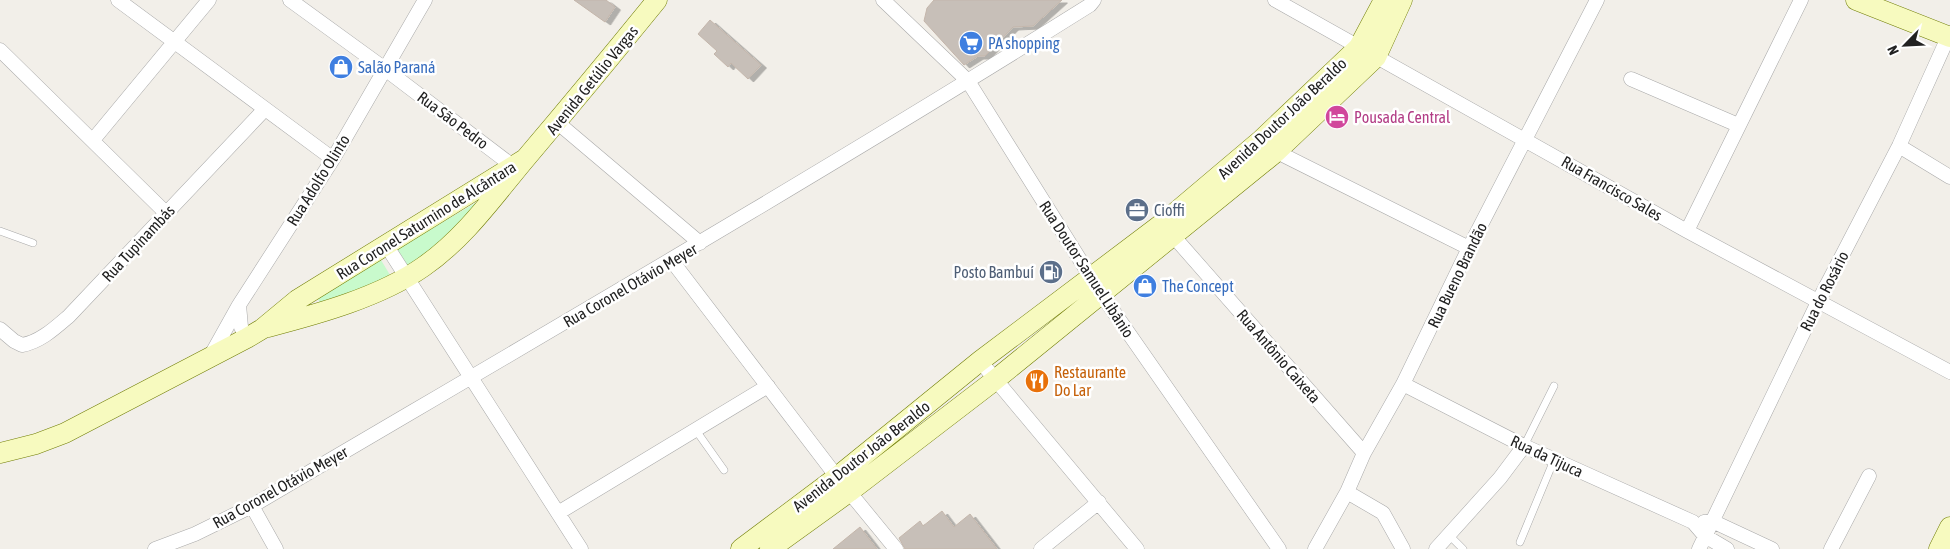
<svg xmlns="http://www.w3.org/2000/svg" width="1950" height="549" viewBox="0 0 1950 549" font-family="'Asap Condensed',sans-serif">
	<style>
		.park { fill: #c8facc }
		.building { fill: #c7bfb8; stroke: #c4b6ab; filter: url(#shadow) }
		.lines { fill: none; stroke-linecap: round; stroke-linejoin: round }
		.lane-casing { stroke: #a9a9a9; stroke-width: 8 }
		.street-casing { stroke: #a9a9a9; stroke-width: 15 }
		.secondary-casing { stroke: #707d05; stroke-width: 21 }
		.lane { stroke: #fff; stroke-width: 7 }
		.street { stroke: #fff; stroke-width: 14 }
		.secondary { stroke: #f7fabf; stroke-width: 20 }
		.labels { text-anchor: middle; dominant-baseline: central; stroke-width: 5; stroke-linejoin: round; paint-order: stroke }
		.shop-label { font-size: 16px; fill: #366cbe; stroke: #fff; text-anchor: start }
		.street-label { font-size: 16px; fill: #222; stroke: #fff }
		.hotel-label { font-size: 16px; fill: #b23c85; stroke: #fff; text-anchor: start }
		.service-label { font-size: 16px; fill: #4e5e75; stroke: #fff; text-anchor: start }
		.food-label { font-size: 16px; fill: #c56008; stroke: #fff; text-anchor: start }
	</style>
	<defs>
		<filter id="shadow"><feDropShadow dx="5.5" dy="3" stdDeviation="0" flood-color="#0004"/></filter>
	</defs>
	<rect width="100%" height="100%" fill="#f2efe9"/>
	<!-- park -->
	<path class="park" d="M477,202l2,4 -69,64 -13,-21z
		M381,260l12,20 -72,25 -5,-10z"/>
	<!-- building -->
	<path class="building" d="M574,0h32l9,7 -10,15z
		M934,0h128l-29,26 -20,1 -28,29h-7l-14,9 -40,-44 3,-13z
		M710,20l51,45 -13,14 -17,-16 -3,4 -14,-13 3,-3 -19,-17z
		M942,511l12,16 16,-13 27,35h-92l-6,-11 21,-17 3,5z
		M860,527l17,22h-44z"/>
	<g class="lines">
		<!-- lane casing -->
		<g class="lane-casing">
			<path id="lane" d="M0,231l33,12
				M695,429l29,41
				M1524,446l30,-60
				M1449,535l14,14
				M1520,542l34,-82"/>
		</g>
		<!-- street casing -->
		<g class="street-casing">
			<path id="street" d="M118,0l215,159
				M290,0l95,69 133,101
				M883,0l85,81 134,214 177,254
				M1275,0l412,231 263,141
				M0,50l166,163
				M1631,79l107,46
				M558,123l142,120
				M93,140l116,-140
				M1899,146l51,31
				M1271,149l198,99
				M1168,230l196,223
				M1687,231l114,-231
				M386,245l195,304
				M672,261l165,216 59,72
				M239,305l2,22 6,11
				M0,329l14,12 8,4c18,-3 33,-17 47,-29l196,-207
				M210,357l29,-52 94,-146 92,-159
				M980,361l157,188
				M1403,384l121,62 169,76 12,14 22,13
				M1347,492l36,21 20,36
				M252,506l24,43
				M558,513l210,-127
				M1704,522l8,-1 60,28
				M155,549l40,-15 57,-28c280,-165 562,-328 838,-501l4,-5
				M1041,549l58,-47
				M1315,549l32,-57 17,-39 39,-69 66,-136 128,-248
				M1436,549l64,-71 24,-32
				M1699,549l120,-249 80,-154 51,-113
				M1831,549l38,-73"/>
		</g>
		<!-- secondary casing -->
		<g class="secondary-casing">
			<path id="secondary" d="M1856,0l94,37
				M268,327c50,-13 112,-30 155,-60 42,-29 71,-71 103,-109 45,-53 88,-105 131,-158
				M0,453l36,-9 29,-11 182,-95 15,-9 35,-29 228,-141
				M741,549l96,-72 143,-116 183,-138 97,-82 99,-94 25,-47
				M770,549l79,-57 146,-112 281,-228 100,-95 26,-57
				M1939,549l11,-22"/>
		</g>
		<!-- lane -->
		<use href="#lane" class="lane"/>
		<!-- street -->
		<use href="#street" class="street"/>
		<!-- secondary -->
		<use href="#secondary" class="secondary"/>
	</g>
	<!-- icons -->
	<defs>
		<g id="supermarket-disc" transform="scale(1.25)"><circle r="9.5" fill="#3f7fe0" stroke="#fff"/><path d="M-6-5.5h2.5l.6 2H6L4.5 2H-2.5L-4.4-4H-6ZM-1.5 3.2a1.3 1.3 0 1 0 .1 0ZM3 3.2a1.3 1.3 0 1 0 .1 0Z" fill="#fff"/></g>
		<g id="shop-disc" transform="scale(1.25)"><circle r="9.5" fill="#3f7fe0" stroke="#fff"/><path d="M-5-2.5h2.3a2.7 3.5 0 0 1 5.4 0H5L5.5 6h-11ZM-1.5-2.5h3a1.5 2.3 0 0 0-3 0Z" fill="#fff"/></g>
		<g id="hotel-disc" transform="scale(1.25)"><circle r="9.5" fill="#d1479c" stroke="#fff"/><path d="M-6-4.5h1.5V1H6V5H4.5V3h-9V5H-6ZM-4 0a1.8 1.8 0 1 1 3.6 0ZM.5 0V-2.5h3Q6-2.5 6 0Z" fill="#fff"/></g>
		<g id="office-disc" transform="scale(1.25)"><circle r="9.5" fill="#5c6f8a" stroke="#fff"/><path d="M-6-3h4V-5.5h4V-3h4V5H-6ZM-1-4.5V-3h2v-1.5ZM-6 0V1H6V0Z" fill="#fff"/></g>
		<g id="fuel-disc" transform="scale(1.25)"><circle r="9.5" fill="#5c6f8a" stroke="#fff"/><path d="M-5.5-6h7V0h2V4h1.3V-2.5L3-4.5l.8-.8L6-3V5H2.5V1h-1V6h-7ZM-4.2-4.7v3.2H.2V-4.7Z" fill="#fff"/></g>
		<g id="restaurant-disc" transform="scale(1.25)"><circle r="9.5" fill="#e8710a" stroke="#fff"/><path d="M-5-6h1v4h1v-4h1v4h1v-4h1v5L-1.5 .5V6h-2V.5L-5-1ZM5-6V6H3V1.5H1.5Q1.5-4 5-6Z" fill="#fff"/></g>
	</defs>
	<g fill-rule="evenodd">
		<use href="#supermarket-disc" x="971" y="43"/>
		<use href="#shop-disc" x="341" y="67"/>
		<use href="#hotel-disc" x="1337" y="117"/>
		<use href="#office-disc" x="1137" y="210"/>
		<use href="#fuel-disc" x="1051" y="272"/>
		<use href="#shop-disc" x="1145" y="286"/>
		<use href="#restaurant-disc" x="1037" y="381"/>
	</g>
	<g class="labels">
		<!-- shop labels -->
		<g class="shop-label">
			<text x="988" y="43">PA shopping</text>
			<text x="358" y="67">Salão Paraná</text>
			<text x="1162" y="286">The Concept</text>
		</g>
		<!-- street labels -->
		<g class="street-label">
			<text transform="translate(592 80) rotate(-51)">Avenida Getúlio Vargas</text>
			<text transform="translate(1282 118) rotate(-43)">Avenida Doutor João Beraldo</text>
			<text transform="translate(453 120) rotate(37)">Rua São Pedro</text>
			<text transform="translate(318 180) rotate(-58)">Rua Adolfo Olinto</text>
			<text transform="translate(1612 188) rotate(30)">Rua Francisco Sales</text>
			<text transform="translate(426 220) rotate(-32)">Rua Coronel Saturnino de Alcântara</text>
			<text transform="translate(138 243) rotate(-47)">Rua Tupinambás</text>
			<text transform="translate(1087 269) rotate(57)">Rua Doutor Samuel Libânio</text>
			<text transform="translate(1457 275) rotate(-64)">Rua Bueno Brandão</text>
			<text transform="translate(630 285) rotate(-30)">Rua Coronel Otávio Meyer</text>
			<text transform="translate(1824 291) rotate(-63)">Rua do Rosário</text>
			<text transform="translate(1279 356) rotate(49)">Rua Antônio Caixeta</text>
			<text transform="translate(861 456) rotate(-38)">Avenida Doutor João Beraldo</text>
			<text transform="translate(1547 456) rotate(25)">Rua da Tijuca</text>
			<text transform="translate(280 487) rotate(-29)">Rua Coronel Otávio Meyer</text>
		</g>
		<!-- hotel labels -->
		<g class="hotel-label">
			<text x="1354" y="117">Pousada Central</text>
		</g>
		<!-- service labels -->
		<g class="service-label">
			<text x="1154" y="210">Cioffi</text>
			<text x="1034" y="272" text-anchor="end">Posto Bambuí</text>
		</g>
		<!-- food labels -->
		<g class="food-label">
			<text x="1054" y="372">Restaurante<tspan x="1054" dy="18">Do Lar</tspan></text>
		</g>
	</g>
	<!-- north arrow -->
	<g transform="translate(1905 45) rotate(246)" stroke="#ffffff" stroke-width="4" paint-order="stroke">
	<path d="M0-4L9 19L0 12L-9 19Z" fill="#222222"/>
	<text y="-8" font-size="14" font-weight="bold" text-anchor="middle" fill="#222222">N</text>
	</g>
</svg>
